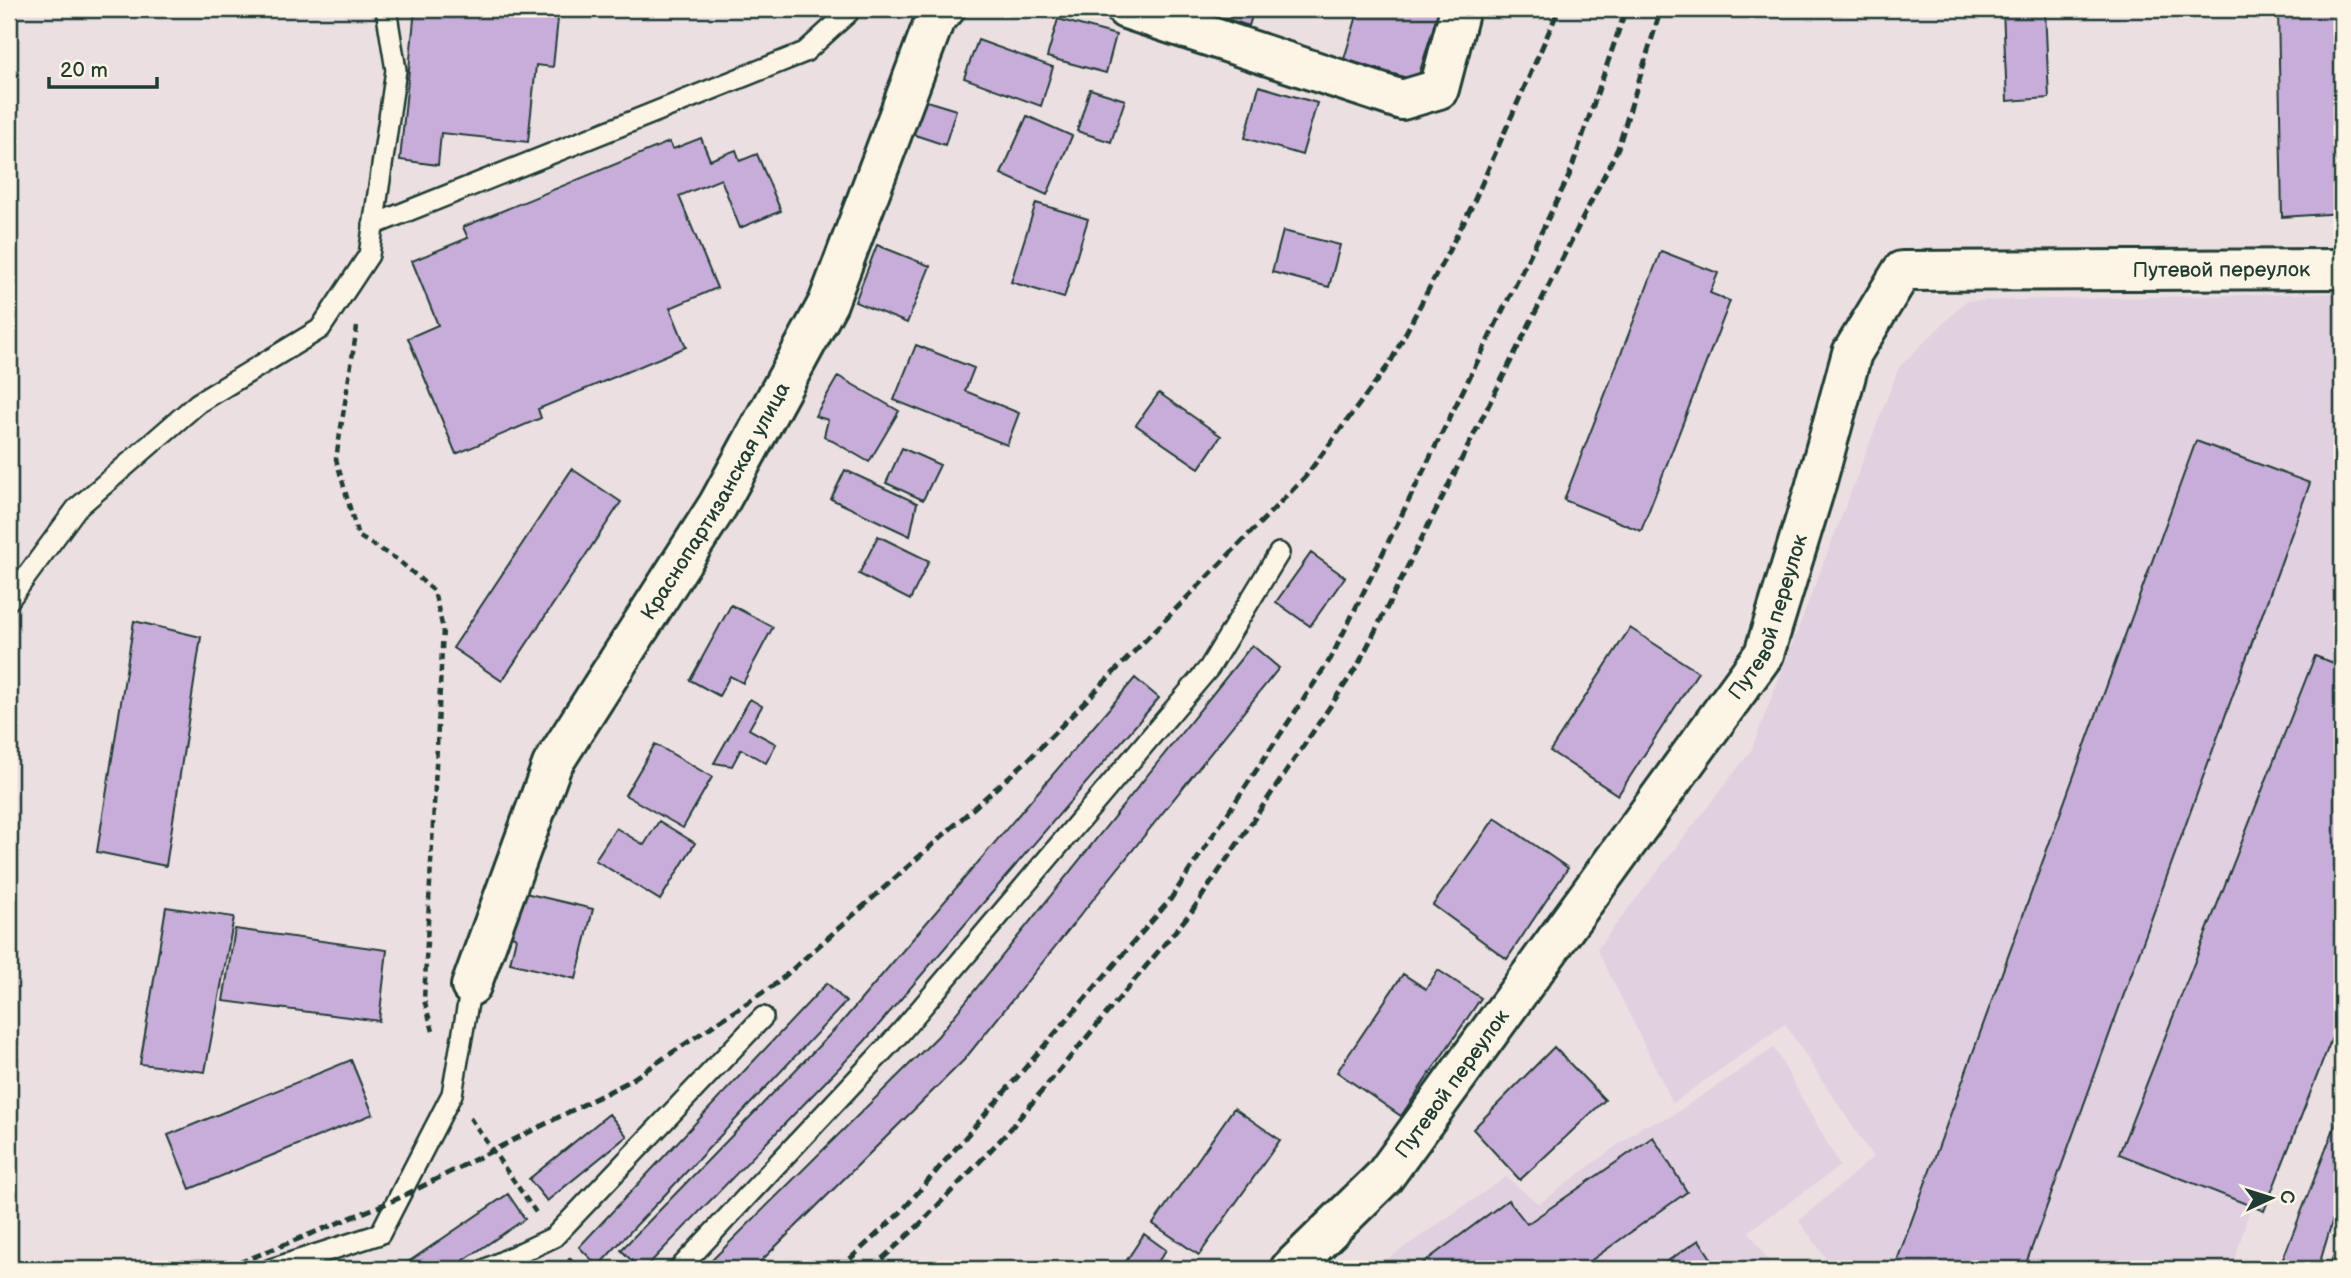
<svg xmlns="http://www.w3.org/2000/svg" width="2351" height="1278" viewBox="0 0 2351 1278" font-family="'Balsamiq Sans',sans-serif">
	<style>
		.built { fill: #e1d0e0 }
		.building { fill: #c8adda; stroke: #1f3d34; stroke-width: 2 }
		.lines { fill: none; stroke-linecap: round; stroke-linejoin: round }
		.service-casing { stroke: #1f3d34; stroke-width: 24 }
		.minor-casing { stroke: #1f3d34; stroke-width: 44 }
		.path { stroke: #1f3d34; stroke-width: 4.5; stroke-dasharray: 7 5; stroke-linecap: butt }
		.service { stroke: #fcf5e5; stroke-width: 19 }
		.minor { stroke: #fcf5e5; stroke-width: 38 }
		.rail { stroke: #1f3d34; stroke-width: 5; stroke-dasharray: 10 5; stroke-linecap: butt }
		.labels { text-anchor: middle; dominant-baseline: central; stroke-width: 7; stroke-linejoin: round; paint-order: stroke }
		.street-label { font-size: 21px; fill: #1f3d34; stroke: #fcf5e5 }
	</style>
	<rect width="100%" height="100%" fill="#ecdfe2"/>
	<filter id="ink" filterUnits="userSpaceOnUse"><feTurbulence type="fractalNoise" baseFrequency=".0143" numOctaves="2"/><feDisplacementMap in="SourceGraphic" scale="14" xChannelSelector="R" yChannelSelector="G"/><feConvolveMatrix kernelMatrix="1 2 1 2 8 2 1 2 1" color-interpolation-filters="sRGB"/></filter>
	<g filter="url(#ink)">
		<!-- built -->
		<path class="built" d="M2342,293v708l-24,-4 -44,130 -42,142h-398l-35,-48 74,-64 -88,-133 -112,79 -76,-154 154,-198 148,-384 67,-66z
			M1774,1048l66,118 -91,65 25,38h-401l133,-92 33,27 104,-78 25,-8z"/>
		<!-- building -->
		<path class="building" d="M415,9h144l-6,58 -17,-2 -8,77 -87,-9 -3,32 -38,-5z
			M1214,9h40l-5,17 -37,-12z
			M1359,9h80l-22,72 -73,-22z
			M1807,9h33l1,5h-34z
			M2003,9h42l4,89 -42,3z
			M2278,9h64v204l-60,4z
			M1058,19l58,16 -10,38 -59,-16z
			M978,40l75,27 -12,39 -77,-28z
			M1259,86l58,17 -15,52 -57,-17z
			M1090,89l35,11 -14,42 -34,-11z
			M917,98l39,12 -11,35 -39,-13z
			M1027,116l45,20 -25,59 -46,-21z
			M701,138l9,22 26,-10 4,11 17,-7 24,57 -41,17 -19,-49 -42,17 38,92 -47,20 16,39 -148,62 3,9 -85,36 -48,-116 30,-13 -26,-64 56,-23 -5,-11 206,-85 4,7z
			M1036,203l52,16 -24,79 -53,-16z
			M1283,231l57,14 -11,42 -57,-15z
			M877,245l53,21 -23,57 -52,-21z
			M1661,251l57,22 -8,20 20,8 -89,230 -77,-31z
			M916,345l58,23 -9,23 54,22 -12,32 -113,-45z
			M838,376l61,35 -30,51 -45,-26 4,-16 -13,-4z
			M1159,393l62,43 -22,32 -63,-43z
			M2196,441l114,42 -286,786h-130z
			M902,448l38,17 -17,35 -37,-17z
			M572,469l49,33 -119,179 -49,-33z
			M845,470l72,33 -7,33 -79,-37z
			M878,536l51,25 -19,39 -51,-26z
			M1311,553l34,24 -35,49 -34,-24z
			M731,605l42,22 -30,56 -13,-7 -11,20 -29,-16z
			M134,621l67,16 -35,229 -69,-14z
			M1630,628l68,44 -80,123 -68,-44z
			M1252,645l27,23 -315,392 -211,209h-50l235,-233z
			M2315,656l27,10v346l-78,199 -145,-57z
			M1135,678l24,20 -295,344 -220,227h-4l-19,-19 221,-228z
			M750,699l12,7 -13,23 27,15 -10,19 -25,-14 -9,17 -18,-3z
			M655,744l57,33 -29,51 -58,-33z
			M1495,818l73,50 -61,91 -74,-54z
			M659,821l36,22 -35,57 -65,-40 21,-32 28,17z
			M525,893l68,16 -17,70 -66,-16 6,-25 -11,-6z
			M166,907l68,10 -29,155 -65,-8z
			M235,929l152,21 -8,71 -156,-20z
			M1438,970l43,28 -80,118 -64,-44 66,-98 23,15z
			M827,983l19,19 -248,264 -19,-19z
			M1554,1047l51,53 -85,80 -47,-51z
			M351,1060l22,54 -183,75 -22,-54z
			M1234,1108l46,32 -81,115 -46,-31z
			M2342,1108v80l-24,81h-39z
			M609,1114l18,22 -80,65 -18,-22z
			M1653,1137l34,55 -108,77h-152l-4,-6 85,-63 19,24z
			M508,1194l17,25 -74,50h-53z
			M1144,1234l22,16 -13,19h-32z
			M2342,1235v34h-14z
			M1699,1240l19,29h-62z"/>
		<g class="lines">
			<!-- service casing -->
			<g class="service-casing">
				<path id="service" d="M373,225l432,-173 43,-39 -1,-4
					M9,600l67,-91 122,-106 122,-74 49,-74 27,-185 -10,-61
					M271,1269l109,-35 72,-140 19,-108
					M486,1269l68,-32 209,-220
					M679,1269l221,-236 309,-365 70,-115"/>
			</g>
			<!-- minor casing -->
			<g class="minor-casing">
				<g id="minor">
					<path d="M1126,9l276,91 37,-11 21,-80"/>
					<path id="s1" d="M471,986l81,-221 166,-260 110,-202 107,-284 10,-10"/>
					<path id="s2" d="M1290,1269l94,-92 380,-523 51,-166 37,-135 50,-82 440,-2"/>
				</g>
			</g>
			<!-- path -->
			<path class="path" d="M357,327l-21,132 22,77 40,24 36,31 9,38 -19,371 9,31
				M470,1118l67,96
				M569,1258l7,11"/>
			<!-- service -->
			<use href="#service" class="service"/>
			<!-- minor -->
			<use href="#minor" class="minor"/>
			<!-- rail -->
			<path class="rail" d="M224,1269l173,-70 231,-117 149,-99 253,-225 275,-281 85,-114 81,-155 88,-199
				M839,1269l62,-57 269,-312 161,-242 238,-482 57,-167
				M871,1269l48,-44 88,-92 185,-222 166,-246 260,-517 43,-139"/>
		</g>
	</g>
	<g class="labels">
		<!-- street labels -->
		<g class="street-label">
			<text stroke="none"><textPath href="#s2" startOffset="1507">Путевой переулок</textPath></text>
			<text stroke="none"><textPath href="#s1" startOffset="546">Краснопартизанская улица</textPath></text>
			<text stroke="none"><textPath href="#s2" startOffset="814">Путевой переулок</textPath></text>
			<text stroke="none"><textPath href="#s2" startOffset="247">Путевой переулок</textPath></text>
		</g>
	</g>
	<!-- margin -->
	<rect width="2351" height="1278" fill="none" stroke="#fcf5e5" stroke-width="35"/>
	<rect x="18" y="18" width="2316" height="1243" fill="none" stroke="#1f3d34" stroke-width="2.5" filter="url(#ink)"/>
	<!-- north arrow -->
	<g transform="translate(2271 1198) rotate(86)" stroke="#fcf5e5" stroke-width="5" paint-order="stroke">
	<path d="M0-5L12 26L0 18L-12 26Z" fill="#1f3d34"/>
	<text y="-10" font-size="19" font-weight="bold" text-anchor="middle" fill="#1f3d34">С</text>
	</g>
	<!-- scale -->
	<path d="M49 77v10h108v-10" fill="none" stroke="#1f3d34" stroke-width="3.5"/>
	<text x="60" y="77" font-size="21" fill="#1f3d34" stroke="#fcf5e5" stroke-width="5" paint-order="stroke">20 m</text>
</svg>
